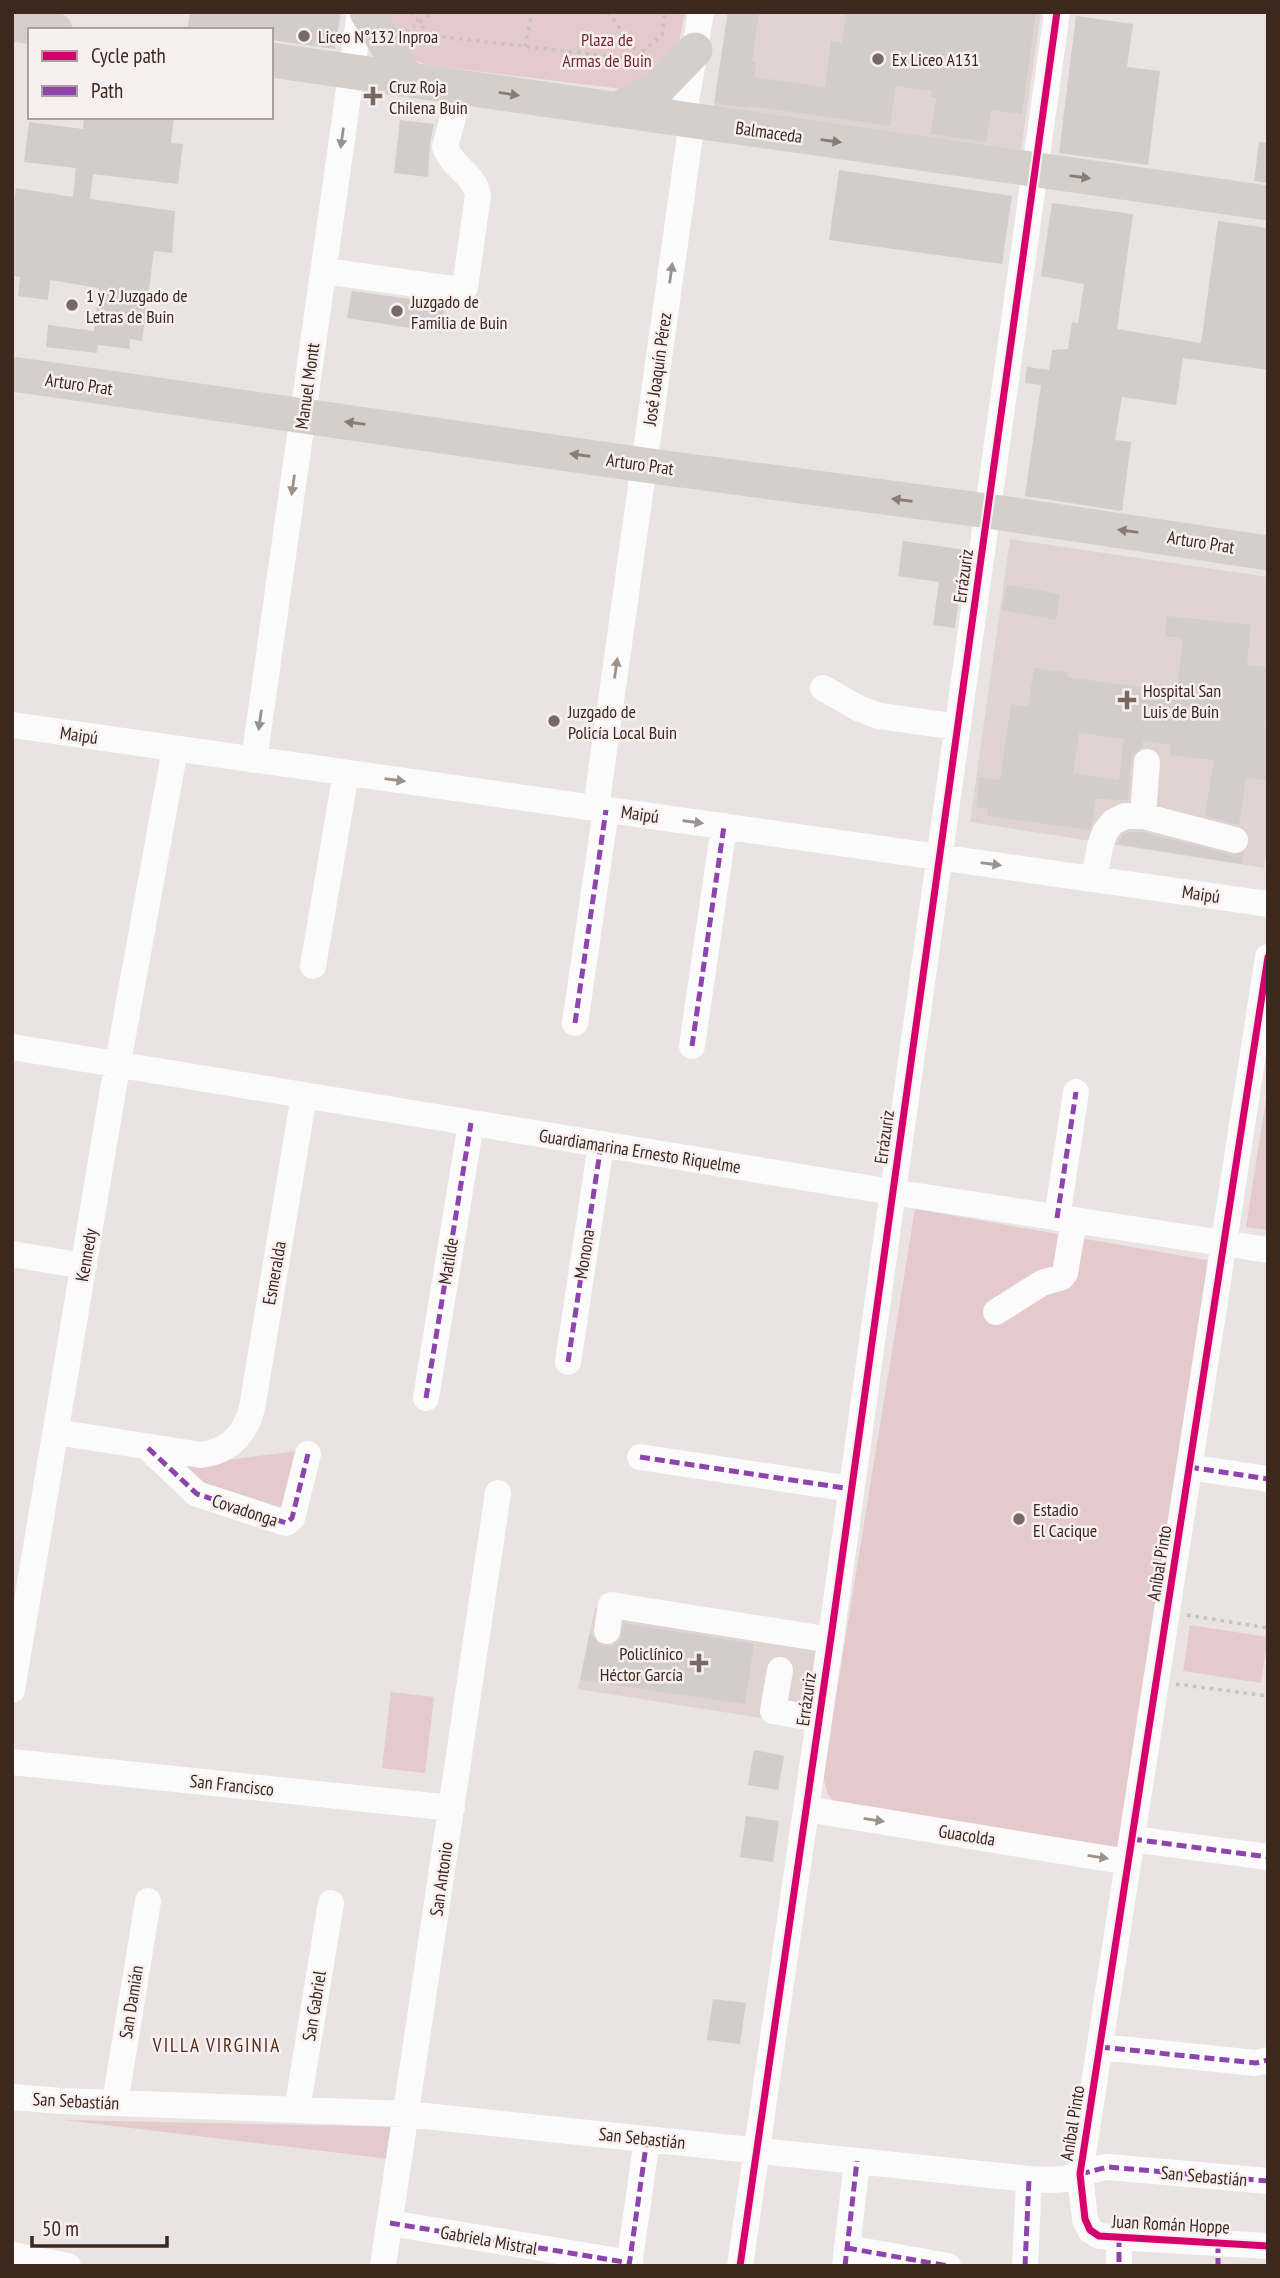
<svg xmlns="http://www.w3.org/2000/svg" width="1280" height="2278" viewBox="0 0 1280 2278" font-family="'PT Sans Narrow',sans-serif">
	<style>
		.built { fill: #dfd4d2 }
		.green { fill: #e4cacd }
		.building { fill: #d2ccca; fill-rule: evenodd }
		.lines { fill: none; stroke-linecap: round; stroke-linejoin: round }
		.path { stroke: #cac2bf; stroke-width: 3.5; stroke-dasharray: 3.5 5; stroke-linecap: butt }
		.minor { stroke: #fcfbfb; stroke-width: 26 }
		.major { stroke: #d5cfcc; stroke-width: 35 }
		.quiet { stroke: #8e44ad; stroke-width: 5; stroke-dasharray: 10 5; stroke-linecap: butt }
		.cycleway-casing { stroke: #f8f0f0; stroke-width: 11 }
		.cycleway { stroke: #d6006c; stroke-width: 7 }
		.oneway { fill: #897c75 }
		.oneway2 { fill: #9c928c }
		.poi-dot { fill: #796963; stroke: #f8f0f0; stroke-width: 2.5 }
		.labels { text-anchor: middle; dominant-baseline: central; stroke-width: 5; stroke-linejoin: round; paint-order: stroke }
		.poi-label { font-size: 18px; fill: #3d281e; stroke: #f8f0f0; text-anchor: start }
		.park-label { font-size: 18px; fill: #782528; stroke: #f8f0f0 }
		.street-label { font-size: 18px; fill: #3d281e; stroke: #f8f0f0 }
		.neighbourhood-label { font-size: 19px; letter-spacing: 2px; fill: #512b18; stroke: #f8f0f0 }
	</style>
	<rect width="100%" height="100%" fill="#e9e3e2"/>
	<!-- built -->
	<path class="built" d="M728,12h313l-20,138 -307,-44z
		M1010,539l258,38v265l-4,26 -294,-46z
		M595,1608l221,37 -11,80 -227,-36z"/>
	<!-- green -->
	<path class="green" d="M381,12h304l-9,45 -53,32 -196,-24 -17,-7z
		M1268,1086v144l-22,-3z
		M915,1209l297,52 -91,592 -283,-46 -10,-13 -5,-17z
		M305,1450l-18,67 -91,-32 -25,-24 41,1z
		M1190,1625l78,12 -7,46 -78,-12z
		M391,1692l43,5 -9,76 -43,-5z
		M64,2120l332,7 -6,32z"/>
	<!-- building -->
	<path class="building" d="M190,12h151l-6,37 -64,-9v-10h-84z
		M728,12h31l-7,49 4,1 -2,15 71,10 6,-46 11,2 4,-31h190l-14,102 -31,-4 -5,32 -55,-8 5,-36 -5,-1 1,-6 -36,-5 -6,40 -141,-20v2l-35,-5z
		M1076,16l57,8 -6,43 33,4 -12,94 -89,-12z
		M84,117h90l-3,26 12,1 -5,40 -85,-10 -3,25 85,12 -3,42 -18,-2 -12,90 -12,-2v10l-32,-4 -1,8 -51,-6 2,-22 46,6 5,-43 -49,-8 -2,20 -30,-4 2,-19 -8,-1v-62l4,-26 57,9 3,-29 -52,-6 5,-40 54,7z
		M400,120l34,4 -4,19 -2,34 -34,-4z
		M1259,142l9,1v40l-14,-2z
		M839,170l173,26 -10,68 -173,-24z
		M1052,203l81,11 -16,115 84,14 17,-122 50,7v142l-85,-12 -7,47 -54,-8 -7,43 16,2 -9,69 -97,-15 16,-111 -16,-2 2,-16 22,3 3,-20 16,-1 4,-27 6,1 6,-39 -43,-8z
		M352,291l94,13 -5,29 -94,-15z
		M903,541l63,9 -11,78 -22,-3 6,-43 -41,-6z
		M1007,585l53,9 -4,26 -54,-10z
		M1167,616l84,9 -4,40 21,2v30l-4,31h4v52l-22,-2 -7,47 -34,-9 9,-56 -44,-5 1,-10 -28,-4v6l-9,6 -3,7 -3,40 -32,-1 -4,24 -3,7 -102,-14 1,-7 -12,-2 4,-30 20,3 11,-76 17,3 6,-39 34,4 -1,5 74,10 -1,7 36,5 7,-61 -18,-2zM1079,733l45,6 -5,41 -46,-7z
		M1129,832h12l90,23 13,-3 -2,12 -124,-20 5,-9z
		M624,1623l130,21 -9,60 -165,-24 10,-48 8,12 6,2h8l8,-6z
		M754,1750l30,6 -6,34 -30,-5z
		M746,1816l33,5 -6,41 -33,-5z
		M713,1999l33,4 -6,41 -33,-4z"/>
	<g class="lines">
		<!-- path -->
		<path class="path" d="M411,12l18,23 205,24 28,-24 3,-23
			M608,12l38,52
			M406,32l27,-20
			M525,47l7,-35
			M1187,1615l81,13
			M1176,1684l92,12"/>
		<!-- minor -->
		<path class="minor" d="M324,271l129,18 12,-2 13,-92c-3,-20 -26,-28 -33,-48l16,-60
			M823,688l35,20 21,8 79,11
			M12,725l1256,179
			M254,760l106,-748
			M596,808l94,-672 -4,-34 15,-90
			M1143,816l4,-54
			M1094,879l6,-33 5,-14 8,-10 12,-6h18l92,24
			M1268,957l-188,1217 5,45 5,11 9,6 169,10
			M313,966l33,-193
			M575,1023l31,-213
			M692,1046l32,-220
			M12,1047l880,145 376,58
			M1057,1218l19,-126
			M12,1254l72,12
			M996,1312l46,-29 20,-6 3,-4 9,-53
			M568,1362l33,-217
			M426,1398l45,-275
			M56,1432l145,23c28,-4 44,-20 51,-47l52,-313
			M148,1448l49,46 89,29 6,-5 16,-64
			M640,1457l211,32
			M1189,1467l79,12
			M607,1631l4,-26 220,35
			M780,1670l-7,41 46,8
			M12,1690l101,-600 62,-341
			M12,1762l440,46
			M806,1809l322,53
			M1132,1839l136,18
			M1100,2047l156,16 12,-3
			M12,2097l49,4 345,13 623,65c14,1 27,2 40,-1 14,-4 25,-10 39,-11l160,14
			M115,2103l33,-202
			M297,2110l34,-207
			M390,2223l240,40
			M1119,2237v29
			M847,2248l101,18
			M12,2255l56,11
			M383,2266l115,-773
			M629,2266l18,-127
			M740,2266l92,-636 225,-1618
			M845,2266l12,-105
			M1025,2266l4,-87"/>
		<!-- major -->
		<path class="major" d="M367,12l40,67
			M12,24l43,6
			M271,60l997,143
			M617,110l44,-25 34,-35
			M12,374l632,91 344,46 280,42"/>
		<!-- quiet -->
		<path class="quiet" d="M575,1023l31,-213
			M692,1046l32,-220
			M1057,1218l19,-126
			M568,1362l33,-217
			M426,1398l45,-275
			M148,1448l49,46 89,29 6,-5 16,-64
			M640,1457l211,32
			M1189,1467l79,12
			M1132,1839l136,18
			M1100,2047l156,16 12,-3
			M1080,2174l28,-7 160,14
			M390,2223l240,40
			M1119,2237v29
			M1218,2243v23
			M847,2248l101,18
			M629,2266l18,-127
			M845,2266l12,-105
			M1025,2266l4,-87"/>
		<!-- cycleway casing -->
		<g class="cycleway-casing">
			<path id="cycleway" d="M1268,957l-188,1217 5,45 5,11 9,6 169,10
				M740,2266l92,-636 225,-1618"/>
		</g>
		<!-- cycleway -->
		<use href="#cycleway" class="cycleway"/>
	</g>
	<!-- one-way arrows -->
	<defs><path id="oneway-solid" d="M-6-.8H1V-3.2L6.5 0L1 3.2V.8H-6Z" transform="scale(1.75)"/></defs>
	<g class="oneway">
		<use href="#oneway-solid" transform="translate(509 94) rotate(9)"/>
		<use href="#oneway-solid" transform="translate(831 141) rotate(8)"/>
		<use href="#oneway-solid" transform="translate(1080 177) rotate(8)"/>
		<use href="#oneway-solid" transform="translate(355 423) rotate(-172)"/>
		<use href="#oneway-solid" transform="translate(580 455) rotate(-172)"/>
		<use href="#oneway-solid" transform="translate(902 500) rotate(-172)"/>
		<use href="#oneway-solid" transform="translate(1128 531) rotate(-172)"/>
	</g>
	<g class="oneway2">
		<use href="#oneway-solid" transform="translate(342 138) rotate(98)"/>
		<use href="#oneway-solid" transform="translate(671 273) rotate(-82)"/>
		<use href="#oneway-solid" transform="translate(293 485) rotate(98)"/>
		<use href="#oneway-solid" transform="translate(616 668) rotate(-82)"/>
		<use href="#oneway-solid" transform="translate(260 720) rotate(98)"/>
		<use href="#oneway-solid" transform="translate(395 780) rotate(8)"/>
		<use href="#oneway-solid" transform="translate(693 822) rotate(8)"/>
		<use href="#oneway-solid" transform="translate(991 864) rotate(8)"/>
		<use href="#oneway-solid" transform="translate(874 1820) rotate(9)"/>
		<use href="#oneway-solid" transform="translate(1098 1857) rotate(9)"/>
	</g>
	<!-- markers -->
	<g class="poi-dot">
		<circle cx="304" cy="36" r="7"/>
		<circle cx="878" cy="59" r="7"/>
		<path d="M369.5 85.5h7v7h7v7h-7v7h-7v-7h-7v-7h7z"/>
		<circle cx="72" cy="305" r="7"/>
		<circle cx="397" cy="311" r="7"/>
		<path d="M1123.5 689.5h7v7h7v7h-7v7h-7v-7h-7v-7h7z"/>
		<circle cx="554" cy="721" r="7"/>
		<circle cx="1019" cy="1519" r="7"/>
		<path d="M695.5 1652.5h7v7h7v7h-7v7h-7v-7h-7v-7h7z"/>
	</g>
	<g class="labels">
		<!-- poi labels -->
		<g class="poi-label">
			<text x="318" y="36">Liceo N°132 Inproa</text>
			<text x="892" y="59">Ex Liceo A131</text>
			<text x="389" y="86">Cruz Roja<tspan x="389" dy="21">Chilena Buin</tspan></text>
			<text x="86" y="295">1 y 2 Juzgado de<tspan x="86" dy="21">Letras de Buin</tspan></text>
			<text x="411" y="301">Juzgado de<tspan x="411" dy="21">Familia de Buin</tspan></text>
			<text x="1143" y="690">Hospital San<tspan x="1143" dy="21">Luis de Buin</tspan></text>
			<text x="568" y="711">Juzgado de<tspan x="568" dy="21">Policía Local Buin</tspan></text>
			<text x="1033" y="1509">Estadio<tspan x="1033" dy="21">El Cacique</tspan></text>
			<text x="683" y="1653" text-anchor="end">Policlínico<tspan x="683" dy="21">Héctor García</tspan></text>
		</g>
		<!-- park labels -->
		<g class="park-label">
			<text x="607" y="39">Plaza de<tspan x="607" dy="21">Armas de Buin</tspan></text>
		</g>
		<!-- street labels -->
		<g class="street-label">
			<text transform="translate(769 132) rotate(8)">Balmaceda</text>
			<text transform="translate(657 369) rotate(-82)">José Joaquín Pérez</text>
			<text transform="translate(79 384) rotate(8)">Arturo Prat</text>
			<text transform="translate(307 386) rotate(-82)">Manuel Montt</text>
			<text transform="translate(640 464) rotate(8)">Arturo Prat</text>
			<text transform="translate(1201 542) rotate(9)">Arturo Prat</text>
			<text transform="translate(963 576) rotate(-82)">Errázuriz</text>
			<text transform="translate(79 735) rotate(8)">Maipú</text>
			<text transform="translate(640 814) rotate(8)">Maipú</text>
			<text transform="translate(1201 894) rotate(8)">Maipú</text>
			<text transform="translate(884 1137) rotate(-82)">Errázuriz</text>
			<text transform="translate(640 1151) rotate(9)">Guardiamarina Ernesto Riquelme</text>
			<text transform="translate(584 1254) rotate(-81)">Monona</text>
			<text transform="translate(86 1255) rotate(-80)">Kennedy</text>
			<text transform="translate(448 1261) rotate(-81)">Matilde</text>
			<text transform="translate(274 1273) rotate(-80)">Esmeralda</text>
			<text transform="translate(245 1510) rotate(18)">Covadonga</text>
			<text transform="translate(1159 1563) rotate(-81)">Aníbal Pinto</text>
			<text transform="translate(806 1699) rotate(-82)">Errázuriz</text>
			<text transform="translate(232 1785) rotate(6)">San Francisco</text>
			<text transform="translate(967 1835) rotate(9)">Guacolda</text>
			<text transform="translate(441 1879) rotate(-82)">San Antonio</text>
			<text transform="translate(131 2002) rotate(-81)">San Damián</text>
			<text transform="translate(314 2006) rotate(-81)">San Gabriel</text>
			<text transform="translate(76 2101) rotate(3)">San Sebastián</text>
			<text transform="translate(1072 2123) rotate(-81)">Aníbal Pinto</text>
			<text transform="translate(642 2138) rotate(6)">San Sebastián</text>
			<text transform="translate(1204 2176) rotate(5)">San Sebastián</text>
			<text transform="translate(1171 2224) rotate(3)">Juan Román Hoppe</text>
			<text transform="translate(489 2240) rotate(10)">Gabriela Mistral</text>
		</g>
		<!-- neighbourhood labels -->
		<g class="neighbourhood-label">
			<text x="217" y="2045">VILLA VIRGINIA</text>
		</g>
	</g>
	<!-- border -->
	<rect width="1280" height="2278" fill="none" stroke="#3d281e" stroke-width="28"/>
	<!-- legend -->
	<rect x="28" y="28" width="245" height="91" fill="#f8f0f0" stroke="#ada09c" stroke-width="2"/>
	<rect x="42" y="51" width="35" height="10" fill="#d6006c" stroke="#ada09c" stroke-width="2"/>
	<text x="91" y="63" font-size="21" fill="#3d281e">Cycle path</text>
	<rect x="42" y="86" width="35" height="10" fill="#8e44ad" stroke="#ada09c" stroke-width="2"/>
	<text x="91" y="98" font-size="21" fill="#3d281e">Path</text>
	<!-- scale -->
	<path d="M32 2236v10h135v-10" fill="none" stroke="#3d281e" stroke-width="3.5"/>
	<text x="42" y="2236" font-size="21" fill="#3d281e" stroke="#f8f0f0" stroke-width="5" paint-order="stroke">50 m</text>
</svg>
